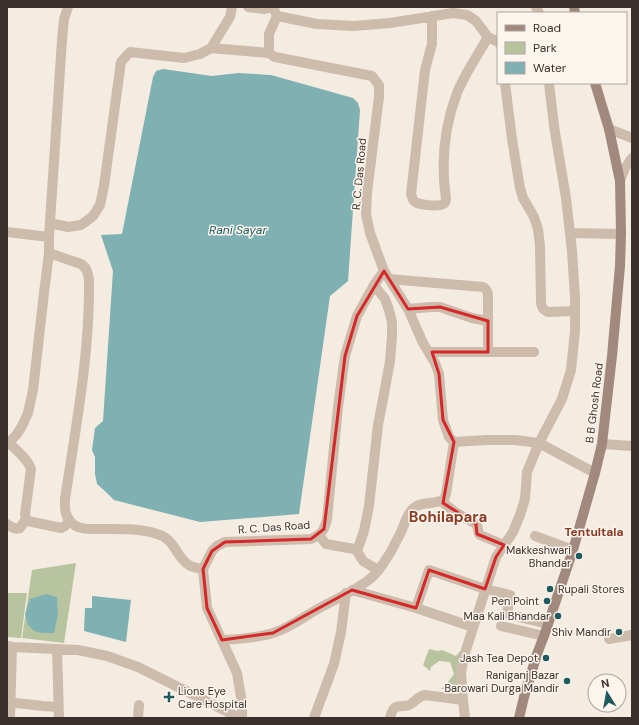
<svg xmlns="http://www.w3.org/2000/svg" width="639" height="725" viewBox="0 0 639 725" font-family="'DM Sans',sans-serif">
	<style>
		.green { fill: #b8c4a0 }
		.water { fill: #7fb0b2 }
		.lines { fill: none; stroke-linecap: round; stroke-linejoin: round }
		.street { stroke: #cdbbac; stroke-width: 10 }
		.secondary { stroke: #a18a7d; stroke-width: 10 }
		.marked { fill: none; stroke: #d62828; stroke-width: 3; stroke-linejoin: round }
		.poi-dot { fill: #1f5a5e; stroke: #fbf5ee; stroke-width: 1.5 }
		.labels { text-anchor: middle; dominant-baseline: central; stroke-width: 3; stroke-linejoin: round; paint-order: stroke }
		.street-label { font-size: 11px; fill: #3b302b; stroke: #fbf5ee }
		.poi-label { font-size: 11px; fill: #3b302b; stroke: #fbf5ee; text-anchor: end }
		.water-label { font-size: 12px; font-style: italic; fill: #1f5a5e; stroke: #fbf5ee }
		.neighbourhood-label { font-size: 12px; font-weight: bold; fill: #8c3b22; stroke: #fbf5ee }
		.district-label { font-size: 15px; font-weight: bold; fill: #8c3b22; stroke: #fbf5ee }
	</style>
	<rect width="100%" height="100%" fill="#f4ebe1"/>
	<!-- green -->
	<path class="green" d="M76,563l-12,80 -42,-5 10,-68z
		M7,593h20l-6,45 -14,-1z
		M429,649l9,2 4,-1 14,6 6,-7 -3,40h-18l5,-4 8,-11 -4,-12 -11,-1 -8,6 -1,4 -7,-6z"/>
	<!-- water -->
	<path class="water" d="M163,69l49,7 26,-3 33,2 82,23 5,5 2,7 -12,171 -18,15 -31,218 -99,8 -86,-22 -7,-7 -10,-9 -2,-10v-17l-3,-7 3,-22 8,-7 10,-150 -12,-36 21,-1 31,-157 3,-6z
		M46,594l11,3 1,17 -4,19h-11l-9,-2 -6,-6 -3,-11 5,-15z
		M92,596l39,4 -5,42 -42,-11 1,-23h7z"/>
	<g class="lines">
		<!-- street -->
		<path class="street" d="M248,7l15,2 10,-2
			M273,7l4,9 40,8 37,2 36,-3 63,-10 14,2 9,6 12,16 10,5
			M536,7l3,6
			M432,16v28l-7,26 -14,124c1,2 1,5 3,7 3,4 24,6 29,3 3,-1 2,-2 3,-5 -5,-35 -2,-72 11,-106 7,-18 21,-38 31,-56
			M211,48l19,-31 2,-10
			M269,53v-19l8,-18
			M505,83l7,56 8,49 3,10 11,19 4,12 2,17 1,57c1,5 2,7 7,9l27,-1
			M609,129l23,9
			M620,181l5,-13 7,-10
			M50,223l18,4 13,-2 12,-9 7,-11 4,-19 17,-124 9,-10 54,6 16,-4 11,-6 58,5 6,4 97,19 7,9v12l-12,96 -1,21 4,19 14,38 -10,14 -17,31 -12,40 -7,51 -11,112c-3,12 -5,15 -16,20l-86,3 -8,4 -5,5 -9,18 4,39 30,65 5,30v15
			M7,232l42,5
			M570,233l51,1
			M49,253l32,11c6,4 7,9 8,16 1,73 -13,146 -24,219 0,8 -1,16 6,23 1,2 5,4 7,5 7,3 17,2 24,2 18,0 38,-1 55,5 19,5 18,23 32,31 4,3 9,3 14,4
			M389,279l94,8c5,3 5,6 5,12v53
			M408,309l23,-2h9l32,11 16,3
			M429,352h105
			M454,442l32,-2h29l24,3 56,30
			M9,443c8,8 18,15 22,26l-6,45 1,5 2,2 33,7 4,-2 4,-5
			M602,444l30,2
			M7,445l10,-11 5,-8 6,-13 5,-23 11,-97 5,-40v-16l13,-197 2,-21 4,-12
			M441,501l14,11 21,12c3,3 1,8 4,11l24,10
			M7,524c4,3 8,6 13,4l6,-9
			M319,535l7,9 28,5 3,2 6,10 15,9
			M535,536l38,14
			M357,551l7,-20 5,-25 9,-81 6,-31 6,-33 2,-24v-15l-3,-12 -4,-11 -11,-14
			M352,590l64,18 57,19
			M416,608l13,-38 56,19 25,6 -3,19 41,10
			M501,626l43,10
			M609,639l23,-4
			M222,640c17,-1 35,-2 51,-7 16,-5 29,-15 43,-23 17,-10 40,-19 55,-32 6,-5 11,-12 15,-19 5,-6 8,-14 12,-21 5,-8 9,-26 17,-31 9,-6 21,-2 29,-8l2,-5 8,-52 -5,-5 -6,-17 -4,-46 -4,-11 -12,-20 -15,-34 -24,-38
			M7,646l5,1 66,3 29,6 31,11 102,51
			M57,649l2,69
			M7,702l36,4 15,1
			M10,718l2,-71
			M138,718l1,-13
			M314,718l20,-54 7,-32 5,-39
			M390,718c1,-4 2,-9 6,-11 4,-2 9,0 13,-2 7,-3 7,-8 16,-10l38,5
			M465,718l-2,-18 -2,-27 3,-17 32,-99 17,-25 7,-17 5,-16 2,-27 12,-29 23,-44 9,-29 4,-39v-34l-3,-46 -6,-53 -12,-72 -5,-43"/>
		<!-- secondary -->
		<path class="secondary" d="M574,7l1,6
			M519,718l5,-21 13,-43 7,-18 29,-86 22,-77 7,-29 10,-88 8,-90 1,-33 -1,-52 -11,-52 -14,-46"/>
	</g>
	<!-- marked area -->
	<path class="marked" d="M384,271l24,38 32,-2 48,14v31h-56l7,22 4,46 11,22 -11,61 33,21 1,10 27,11 -8,12 -11,32 -56,-19 -13,38 -64,-18 -79,43 -51,7 -15,-32 -4,-39 9,-18 13,-9 86,-3 13,-10 21,-173 12,-40z"/>
	<!-- markers -->
	<g class="poi-dot">
		<circle cx="579" cy="556" r="4"/>
		<circle cx="550" cy="589" r="4"/>
		<circle cx="547" cy="601" r="4"/>
		<circle cx="558" cy="616" r="4"/>
		<circle cx="619" cy="632" r="4"/>
		<circle cx="546" cy="658" r="4"/>
		<circle cx="567" cy="681" r="4"/>
		<path d="M167 691h4v4h4v4h-4v4h-4v-4h-4v-4h4z"/>
	</g>
	<g class="labels">
		<!-- street labels -->
		<g class="street-label">
			<text transform="translate(359 174) rotate(-85)">R. C. Das Road</text>
			<text transform="translate(594 403) rotate(-83)">B B Ghosh Road</text>
			<text transform="translate(274 527) rotate(-4)">R. C. Das Road</text>
		</g>
		<!-- poi labels -->
		<g class="poi-label">
			<text x="571" y="550">Makkeshwari<tspan x="571" dy="13">Bhandar</tspan></text>
			<text x="558" y="589" text-anchor="start">Rupali Stores</text>
			<text x="539" y="601">Pen Point</text>
			<text x="550" y="616">Maa Kali Bhandar</text>
			<text x="611" y="632">Shiv Mandir</text>
			<text x="538" y="658">Jash Tea Depot</text>
			<text x="559" y="675">Raniganj Bazar<tspan x="559" dy="13">Barowari Durga Mandir</tspan></text>
			<text x="178" y="691" text-anchor="start">Lions Eye<tspan x="178" dy="13">Care Hospital</tspan></text>
		</g>
		<!-- water labels -->
		<g class="water-label">
			<text x="238" y="230">Rani Sayar</text>
		</g>
		<!-- neighbourhood labels -->
		<g class="neighbourhood-label">
			<text x="594" y="532">Tentultala</text>
		</g>
		<!-- district labels -->
		<g class="district-label">
			<text x="448" y="517">Bohilapara</text>
		</g>
	</g>
	<!-- border -->
	<rect width="639" height="725" fill="none" stroke="#3b302b" stroke-width="16"/>
	<!-- legend -->
	<rect x="497" y="12" width="130" height="72" fill="#fbf5ee" stroke="#aea6a0"/>
	<rect x="505" y="25" width="20" height="6" fill="#a18a7d" stroke="#aea6a0"/>
	<text x="533" y="32" font-size="12" fill="#3b302b">Road</text>
	<rect x="505" y="42" width="20" height="12" fill="#b8c4a0" stroke="#aea6a0"/>
	<text x="533" y="52" font-size="12" fill="#3b302b">Park</text>
	<rect x="505" y="62" width="20" height="12" fill="#7fb0b2" stroke="#aea6a0"/>
	<text x="533" y="72" font-size="12" fill="#3b302b">Water</text>
	<!-- north arrow -->
	<g transform="translate(607 693) rotate(349)"><circle r="19" fill="#fbf5ee" stroke="#aea6a0"/>
	<path d="M0-3L7 15L0 10L-7 15Z" fill="#1f5a5e"/>
	<text y="-6" font-size="11" font-weight="bold" text-anchor="middle" fill="#3b302b">N</text>
	</g>
</svg>
